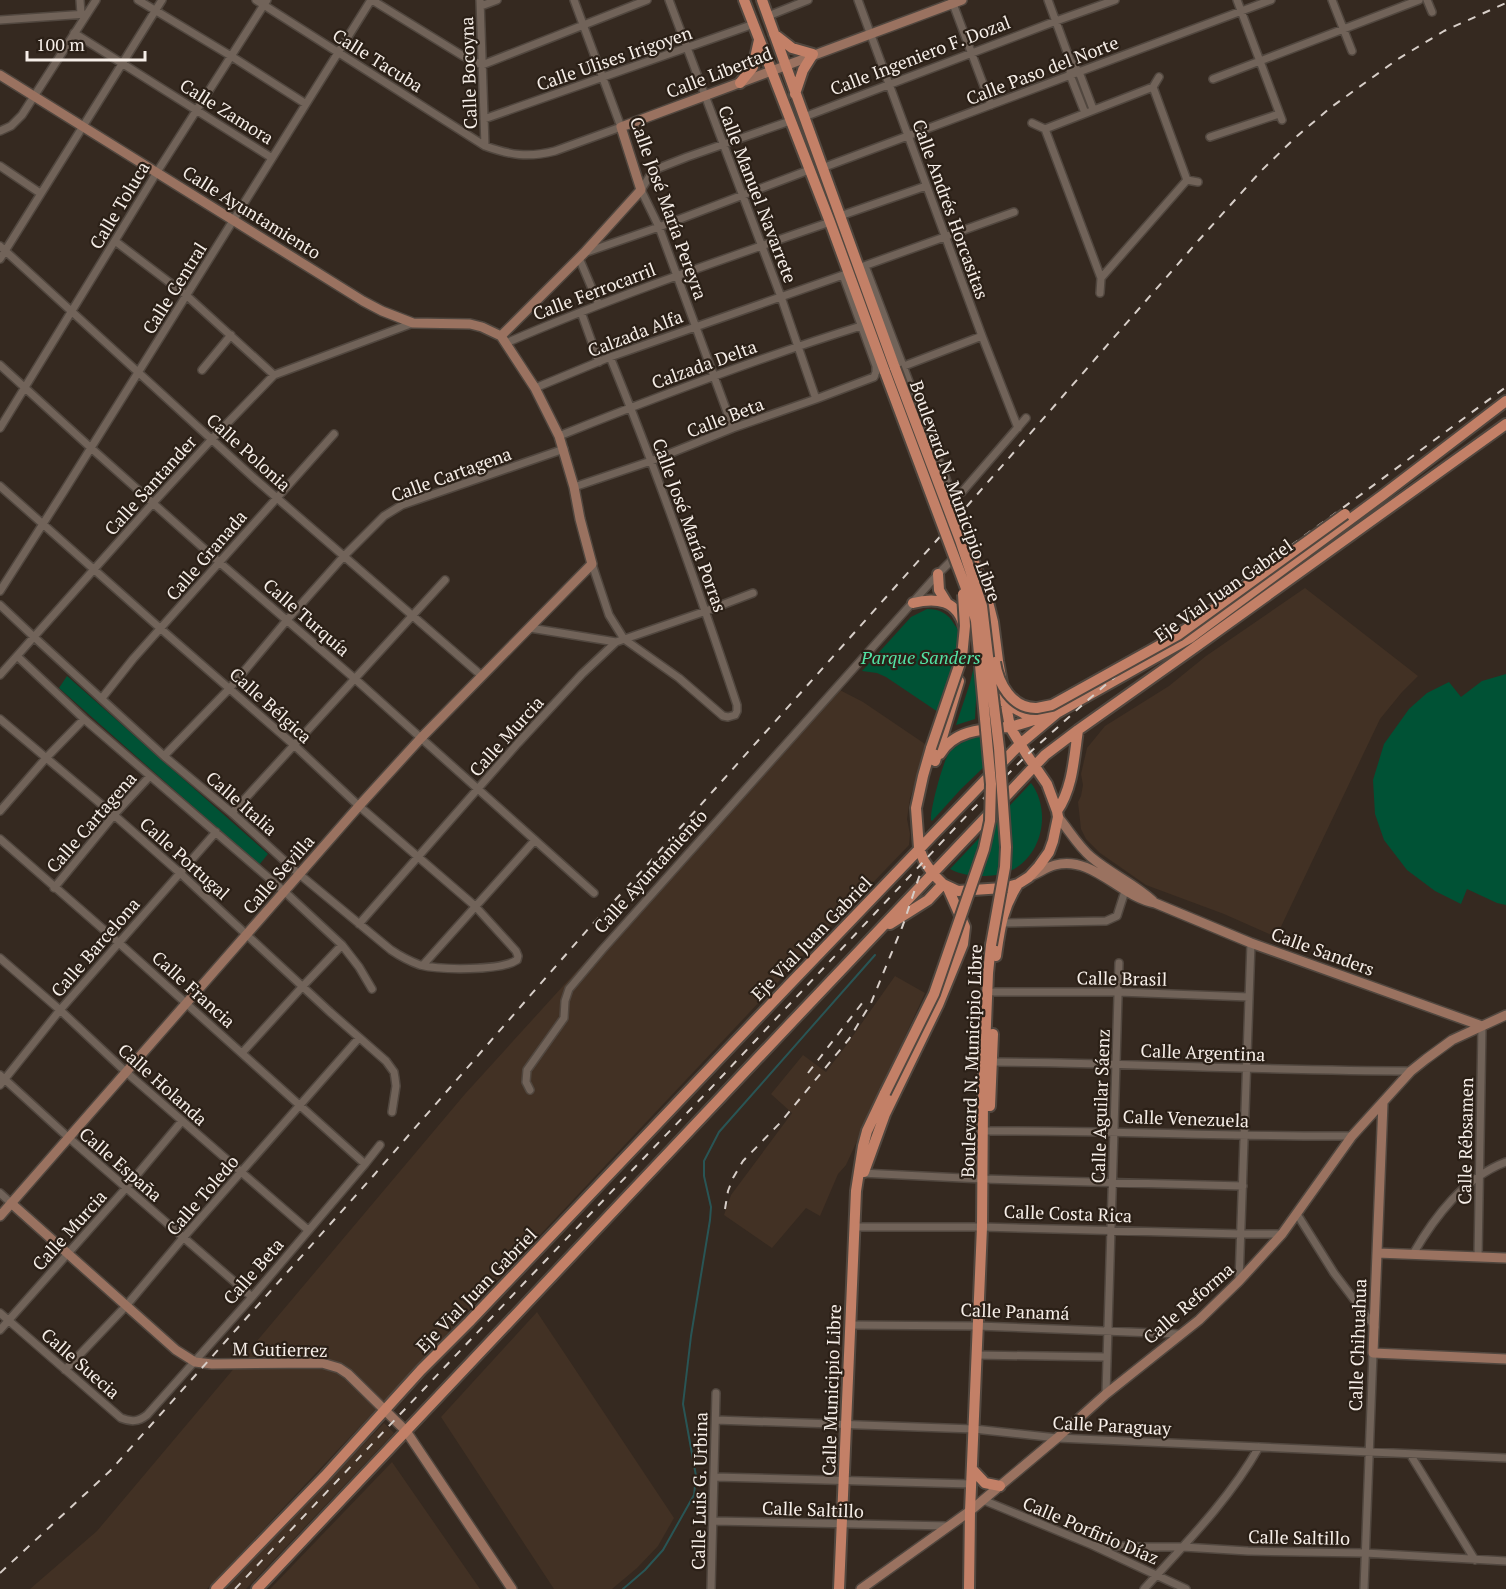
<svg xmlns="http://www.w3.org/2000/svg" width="1506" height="1589" viewBox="0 0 1506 1589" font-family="'PT Serif',serif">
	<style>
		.built { fill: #423124 }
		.green { fill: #005235 }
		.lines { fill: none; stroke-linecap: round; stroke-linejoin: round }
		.stream { stroke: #295555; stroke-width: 2 }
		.street-casing { stroke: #51473f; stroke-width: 10 }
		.secondary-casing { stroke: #51473f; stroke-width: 12 }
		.primary-casing { stroke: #51473f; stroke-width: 14 }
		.street { stroke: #716359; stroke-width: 7 }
		.secondary { stroke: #9a7260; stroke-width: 9 }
		.primary { stroke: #c38067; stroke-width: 10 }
		.rail { stroke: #d7cec8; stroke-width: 2; stroke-dasharray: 8 8; stroke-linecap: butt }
		.primary-bridge-casing { stroke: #51473f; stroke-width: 14; stroke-linecap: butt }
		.primary-bridge { stroke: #c38067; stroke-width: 10 }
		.labels { text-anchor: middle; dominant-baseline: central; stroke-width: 4.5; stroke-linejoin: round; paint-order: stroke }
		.street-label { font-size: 18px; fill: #f6eee8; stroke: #2b2017 }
		.park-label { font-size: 18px; font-style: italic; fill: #53e3a5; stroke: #2b2017 }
	</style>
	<rect width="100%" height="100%" fill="#352920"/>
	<!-- built -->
	<path class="built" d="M1305,588l113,88 -16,16 -22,27 -104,218 -52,-23 -78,-29 -46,-32 -14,-14 -5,-10 -3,-27 3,-6 2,-11 -2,-11 6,-26 18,-22 64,-40 37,-30z
		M832,686l31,16 65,44 -18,52 -3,21 3,15 -1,11 -98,102 -604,642h-177l67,-58 368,-437 226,-249z
		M895,976l30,17 -79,172 -8,9 -18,42 -14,-8 -34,40 -48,-33 7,-20 61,-82 -21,-19 32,-39 23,17 19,-25z
		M537,1312l137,206 -16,28 -21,22 -25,21h-58l-113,-172z
		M384,1423l10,10 -148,156h-20z
		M392,1462l88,127h-210z"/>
	<!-- green -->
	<path class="green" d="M927,609c12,0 21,4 27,15 4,5 7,10 7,17 1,17 -16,54 -23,71l-52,-35 -9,-4 -15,-2 49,-54z
		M975,662h3l-3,57 -19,6 14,-42z
		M1506,674v231l-9,-2 -30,-14 -6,15 -26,-13 -28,-21 -23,-30 -9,-26 -2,-34 11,-36 25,-35 18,-16 22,-11 12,15 21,-16z
		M67,676l201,178 -9,11 -200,-177z
		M982,736l4,29 -25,24 -29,32 -1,-1c-1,-10 12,-59 18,-67 8,-10 22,-15 33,-17z
		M1031,783c21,28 11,74 -21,88 -9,4 -19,5 -28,5 -12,-1 -21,-1 -32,-7z"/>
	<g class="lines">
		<!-- stream -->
		<path class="stream" d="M623,1589l22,-19 18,-20 31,-55 2,-19 -13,-72 8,-68 19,-116 1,-13 -7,-31v-15l15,-29 156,-177"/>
		<!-- street casing -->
		<g class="street-casing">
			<path id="street" d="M80,0l1,14
				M138,0l93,56 75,48
				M256,0l229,146c25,9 43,12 70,5l66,-24 -47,-127
				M372,0l91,56 19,9 165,-65
				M480,0l5,146
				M669,0l112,297 35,102
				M858,0l124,336 36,92
				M1048,0l22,60v15l15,38
				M1237,0l45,120
				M1332,0l20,51
				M1427,0l5,12
				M952,1l39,104
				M481,6l16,-6
				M768,16l40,-16
				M0,20l87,-6
				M74,33l198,125
				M1070,60l9,12 14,37
				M1213,79l206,-79
				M1153,87l34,93
				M1153,87l6,-10
				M804,117l252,-96 59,-21
				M484,119l270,-95
				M1032,123l13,6
				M1045,129l56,149 -1,15
				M1045,129l108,-42
				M0,131l11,-5 11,-11 74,-115
				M1210,137l69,-23
				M0,166l40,27
				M822,168l449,-168
				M1187,180l11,2
				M840,216l86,-30
				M115,241l71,54 88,80
				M0,246l255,233 227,197
				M587,252l72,-25 150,-57
				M579,258l20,47
				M0,259l162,-259
				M865,266l86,226c5,3 7,3 11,0l64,-74
				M861,267l153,-55
				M1101,278l86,-98
				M581,312l18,50
				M506,343c106,-46 215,-83 324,-121
				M0,365l91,83 128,114 135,116 240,215
				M904,366l78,-30
				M202,370l29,-35
				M535,388l75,-31 236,-83
				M0,428l157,-256 110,-172
				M733,428l-74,-201 -18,-37 10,-16 8,-6 28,-11 103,-36
				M559,436c100,-40 199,-78 302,-110
				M0,486l161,143 133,116 65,61 116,100 41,45 2,5 -1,4c-16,11 -77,10 -97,5 -11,-4 -20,-9 -29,-15l-92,-76 -67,-61 -68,-57 -130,-119 -34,-32
				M574,487l77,-26 82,-33 83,-29 58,-22 2,-5v-6l-33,-91
				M592,564l17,51 15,24 55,39 44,38 5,1 7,-2 2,-4v-6c-39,-117 -80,-234 -127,-348
				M0,591l64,-100 307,-491
				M530,628l86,14
				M17,656l67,63 201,173 57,53 17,22 13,22
				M0,675l153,-172 59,-64 62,-64 139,-52
				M102,698l31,-39 201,-225
				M0,719l114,96 66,58 150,139 56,49 8,11 1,6 1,8 -4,26
				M164,756l66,-68 57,-68 57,-64 40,-40 18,-11 162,-56
				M0,811l46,-53 38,-39
				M232,813l213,-233
				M0,839l119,104 246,221
				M54,888l60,-73 36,-39
				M1001,923l105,-2 11,-5 8,-25
				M359,924l159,-181 64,-69 34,-32 90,-31 47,-18
				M0,958l60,52 66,62 182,158
				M423,965l112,-125
				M994,992h125l130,5
				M242,1053l61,-67 39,-41
				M993,1062c139,1 279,9 418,9
				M0,1075l69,63 183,159
				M0,1085l60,-75 156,-178
				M530,1090l-4,-8 1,-12 37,-52 1,-17 4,-12 33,-39 336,-376 17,-17
				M984,1131c123,-1 245,6 368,5
				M861,1173l122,6 260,7
				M0,1193l11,10
				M1297,1214l37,59 41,54
				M854,1227h128l259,7h41
				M1413,1254c22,-38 51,-76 93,-92
				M1478,1257l4,-231
				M1239,1281l12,-338
				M0,1313l121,105c10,4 17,4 26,-3l105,-118 113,-133 15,-19
				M850,1325l127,1 203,8
				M0,1330l126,-142 56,-67
				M976,1355l131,2
				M65,1370l61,-64 57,-68 176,-200
				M1106,1394l13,-431
				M716,1420l258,9 83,9 449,20
				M1410,1454l65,106
				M714,1477l257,7
				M983,1500l109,45 94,44
				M713,1521l236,5
				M1092,1545l51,2h40l65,4 117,2 141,8
				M711,1589l5,-196
				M1144,1589c41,-45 85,-89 115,-142
				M1364,1589l9,-236"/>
		</g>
		<!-- secondary casing -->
		<g class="secondary-casing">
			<path id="secondary" d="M0,75l363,226 19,10 31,12 57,1 12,3 19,9 34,52 24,48 15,51 6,32 12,45 -171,174 -62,68 -359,410
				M501,336l83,-83 57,-63 -20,-63 341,-127
				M1058,817c11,13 20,29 33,40 20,17 44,27 62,44
				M1033,875c7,-3 14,-8 22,-10 38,-10 65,32 100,38l96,40 231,83
				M1383,1103l-10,250 133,6
				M11,1203l165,147 19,12 17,2 110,-1 17,5 9,6 58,57 106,158
				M1377,1253l129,5
				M861,1589l109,-78 87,-73 49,-44 93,-74 40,-39 43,-47 70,-98 59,-65 15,-12 26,-19 54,-25"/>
		</g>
		<!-- primary casing -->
		<g class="primary-casing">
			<path id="primary" d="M744,0l86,222 55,150
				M762,0l133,368
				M774,34l18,14 21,6 -10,16 -8,24
				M740,83l13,-16 6,-27
				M938,574l1,16 8,13
				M913,603c23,-6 45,-3 51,24
				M1005,703l18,10 13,5
				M931,748l-8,28 -7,32 3,40 5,13 9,13 10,10 15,7 45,-3 15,-4 11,-7 10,-11 10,-14 4,-11 5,-24 -1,-6 -10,-27 -20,-29 -17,-28 -12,-66 -5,-39 -6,-24 -19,-53
				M940,754c14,-24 43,-25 68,-27 13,-2 32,-10 46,-13
				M935,761l24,-80
				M1057,811c16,-23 17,-54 21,-81
				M890,924l38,-24 15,-16
				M996,956c4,-28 6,-47 22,-72
				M990,1106l3,-72
				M864,1172l21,-58 53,-109 25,-61 2,-17 -18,-41
				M972,1469l13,14 15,3
				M216,1589l109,-113 96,-106 48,-48 320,-337 231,-241 37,-31 133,-75 193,-143 123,-94
				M257,1589l533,-565 255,-269 33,-25 116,-82 312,-224
				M839,1589l17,-398 7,-45 4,-15 18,-38
				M969,1589l1,-78 12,-284 1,-126 5,-128 3,-28"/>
		</g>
		<!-- street -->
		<use href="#street" class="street"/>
		<!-- secondary -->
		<use href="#secondary" class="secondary"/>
		<!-- primary -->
		<use href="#primary" class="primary"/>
		<!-- rail -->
		<path class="rail" d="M808,1073l55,-71
			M725,1209l3,-18 5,-13 10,-17 37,-38 69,-84 22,-36 32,-78 16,-48 6,-11
			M0,1573l110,-102 264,-296 215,-247 42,-45 323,-362 244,-280 63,-70 35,-34 34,-29 68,-49 46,-28 62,-28
			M235,1589l291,-308 184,-192 261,-278 56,-56 62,-56 53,-45 217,-158 147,-109"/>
		<!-- primary-bridge casing -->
		<g class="primary-bridge-casing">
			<path id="primary-bridge" d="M895,368l65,172 22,66 17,142 7,99 -1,20 -14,78
				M995,662c3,21 17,47 42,46 5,-1 10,-2 15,-3l126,-70 167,-121
				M931,748l31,-91 3,-31 -2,-32
				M885,1093l49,-99 50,-145 6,-28 1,-37 -13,-141 -2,-22 -6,-22 -85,-227"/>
		</g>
		<!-- primary-bridge -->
		<use href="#primary-bridge" class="primary-bridge"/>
	</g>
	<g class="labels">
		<!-- street labels -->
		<g class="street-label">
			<text transform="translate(920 55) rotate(-21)">Calle Ingeniero F. Dozal</text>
			<text transform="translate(614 58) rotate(-19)">Calle Ulises Irigoyen</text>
			<text transform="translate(378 60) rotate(32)">Calle Tacuba</text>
			<text transform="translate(1042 70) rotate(-21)">Calle Paso del Norte</text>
			<text transform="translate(719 72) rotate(-21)">Calle Libertad</text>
			<text transform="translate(468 73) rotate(-92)">Calle Bocoyna</text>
			<text transform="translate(227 111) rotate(32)">Calle Zamora</text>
			<text transform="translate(758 194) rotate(69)">Calle Manuel Navarrete</text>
			<text transform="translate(119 205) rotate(-59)">Calle Toluca</text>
			<text transform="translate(669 208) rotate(70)">Calle José María Pereyra</text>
			<text transform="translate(951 209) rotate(70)">Calle Andrés Horcasitas</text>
			<text transform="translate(252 212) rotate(32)">Calle Ayuntamiento</text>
			<text transform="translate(174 288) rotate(-58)">Calle Central</text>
			<text transform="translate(594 291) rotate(-21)">Calle Ferrocarril</text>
			<text transform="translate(635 333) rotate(-21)">Calzada Alfa</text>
			<text transform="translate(704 364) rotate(-20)">Calzada Delta</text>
			<text transform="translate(725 417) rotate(-21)">Calle Beta</text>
			<text transform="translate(249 452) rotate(42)">Calle Polonia</text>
			<text transform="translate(451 474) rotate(-20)">Calle Cartagena</text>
			<text transform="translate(150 485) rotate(-48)">Calle Santander</text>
			<text transform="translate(956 491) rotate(70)">Boulevard N. Municipio Libre</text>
			<text transform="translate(690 525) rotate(70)">Calle José María Porras</text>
			<text transform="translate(206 555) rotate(-49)">Calle Granada</text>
			<text transform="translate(1223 590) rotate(-35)">Eje Vial Juan Gabriel</text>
			<text transform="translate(307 617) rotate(41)">Calle Turquía</text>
			<text transform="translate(271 705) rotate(42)">Calle Bélgica</text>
			<text transform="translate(506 736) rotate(-48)">Calle Murcia</text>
			<text transform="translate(242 803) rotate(41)">Calle Italia</text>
			<text transform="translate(91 822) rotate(-49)">Calle Cartagena</text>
			<text transform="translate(185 858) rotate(42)">Calle Portugal</text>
			<text transform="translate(650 871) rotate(-48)">Calle Ayuntamiento</text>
			<text transform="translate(278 874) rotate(-49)">Calle Sevilla</text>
			<text transform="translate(811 938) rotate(-46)">Eje Vial Juan Gabriel</text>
			<text transform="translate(95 947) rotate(-49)">Calle Barcelona</text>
			<text transform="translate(1323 951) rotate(20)">Calle Sanders</text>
			<text transform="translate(1122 978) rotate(1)">Calle Brasil</text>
			<text transform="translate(194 989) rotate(42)">Calle Francia</text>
			<text transform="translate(1203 1052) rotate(2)">Calle Argentina</text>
			<text transform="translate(971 1061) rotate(-88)">Boulevard N. Municipio Libre</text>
			<text transform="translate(163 1084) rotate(42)">Calle Holanda</text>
			<text transform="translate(1100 1106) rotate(-88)">Calle Aguilar Sáenz</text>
			<text transform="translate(1186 1118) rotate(2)">Calle Venezuela</text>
			<text transform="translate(1465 1141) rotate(-89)">Calle Rébsamen</text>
			<text transform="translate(121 1164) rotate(41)">Calle España</text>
			<text transform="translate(202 1195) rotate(-49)">Calle Toledo</text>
			<text transform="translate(1068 1213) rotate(2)">Calle Costa Rica</text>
			<text transform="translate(69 1230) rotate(-48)">Calle Murcia</text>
			<text transform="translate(253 1271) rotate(-49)">Calle Beta</text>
			<text transform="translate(476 1290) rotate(-46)">Eje Vial Juan Gabriel</text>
			<text transform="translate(1188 1303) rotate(-41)">Calle Reforma</text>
			<text transform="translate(1015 1311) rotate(2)">Calle Panamá</text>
			<text transform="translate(1357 1345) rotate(-88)">Calle Chihuahua</text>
			<text transform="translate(280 1349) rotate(1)">M Gutierrez</text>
			<text transform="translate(81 1363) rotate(41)">Calle Suecia</text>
			<text transform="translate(831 1390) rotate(-88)">Calle Municipio Libre</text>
			<text transform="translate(1112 1425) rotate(3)">Calle Paraguay</text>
			<text transform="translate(699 1491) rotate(-89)">Calle Luis G. Urbina</text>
			<text transform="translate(813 1509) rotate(2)">Calle Saltillo</text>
			<text transform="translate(1091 1530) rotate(23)">Calle Porfirio Díaz</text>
			<text transform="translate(1299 1537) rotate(1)">Calle Saltillo</text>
		</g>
		<!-- park labels -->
		<g class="park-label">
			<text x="921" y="657">Parque Sanders</text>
		</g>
	</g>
	<!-- scale -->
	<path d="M27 51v9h118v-9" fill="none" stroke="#f6eee8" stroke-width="3"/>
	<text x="36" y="51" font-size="18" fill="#f6eee8" stroke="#2b2017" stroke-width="4.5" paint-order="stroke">100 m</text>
</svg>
